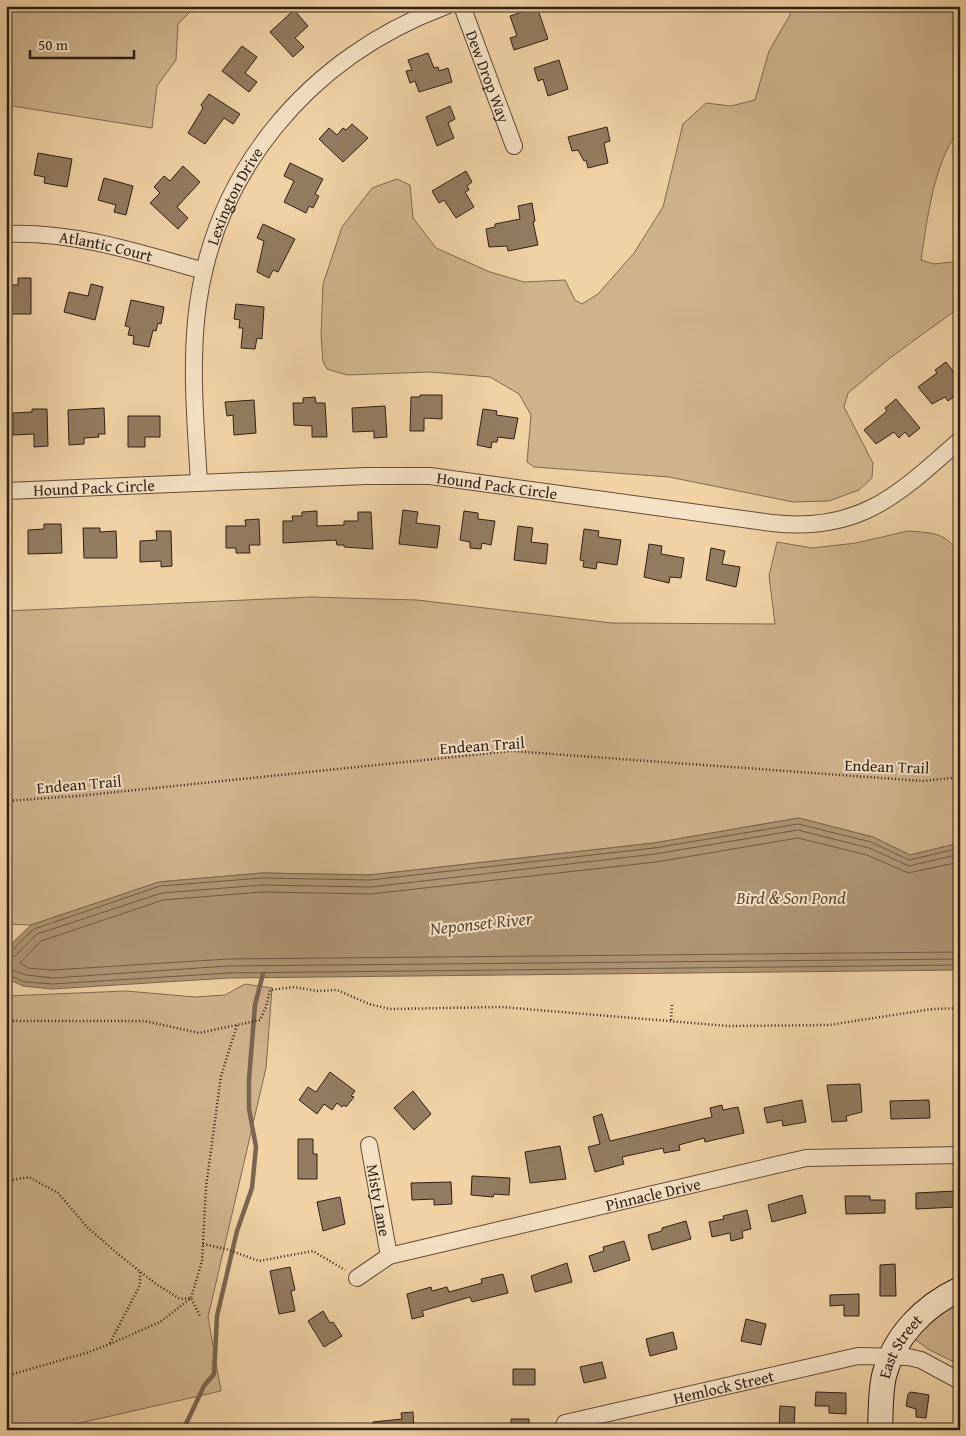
<svg xmlns="http://www.w3.org/2000/svg" width="966" height="1436" viewBox="0 0 966 1436" font-family="'Gentium Book Plus',serif">
	<style>
		.green { fill: #cfb38d; stroke: #7f6852 }
		.water { fill: #ae9574; stroke: #7b654e }
		.lines { fill: none; stroke-linecap: round; stroke-linejoin: round }
		.shore { stroke: #6e5a45; stroke-width: 1 }
		.stream { stroke: #7b654e; stroke-width: 4.5 }
		.building { fill: #937c60; stroke: #2f1e16 }
		.street-casing { stroke: #5f4b3a; stroke-width: 18 }
		.secondary-casing { stroke: #2f1e16; stroke-width: 26 }
		.path { stroke: #2f1e16; stroke-width: 2.5; stroke-dasharray: 1 2.5; stroke-linecap: butt }
		.street { stroke: #f5e2c4; stroke-width: 16 }
		.secondary { stroke: #f5e2c4; stroke-width: 24 }
		.labels { text-anchor: middle; dominant-baseline: central; stroke-width: 4; stroke-linejoin: round; paint-order: stroke }
		.street-label { font-size: 16px; fill: #2f1e16; stroke: #f5e2c4 }
		.water-label { font-size: 18px; font-style: italic; fill: #5b4837; stroke: #f5e2c4 }
	</style>
	<rect width="100%" height="100%" fill="#f0d2a5"/>
	<filter id="stains"><feTurbulence type="fractalNoise" baseFrequency=".004" numOctaves="4"/><feColorMatrix values="0 0 0 0 .2 0 0 0 0 .09 0 0 0 0 .02 0 0 0 .5 -.17"/></filter>
	<radialGradient id="worn" r=".72"><stop offset=".6" stop-color="#630" stop-opacity="0"/><stop offset="1" stop-color="#630" stop-opacity=".3"/></radialGradient>
	<!-- green -->
	<path class="green" d="M6,6h190l-18,18 -2,36 -19,26 -5,42 -146,-23z
		M792,6h168v123c-26,31 -33,91 -39,131l13,4 26,-3v46l-70,51 -42,35 -4,14 29,56 -1,15 -13,12 -30,11 -36,1 -124,-25 -135,-10 -7,-5 4,-47 -12,-21 -29,-17 -60,-5 -83,3 -20,-6 -4,-7 -2,-27 2,-51 19,-57 30,-39 25,-9 13,6 3,33 23,30 54,24 34,10 41,-2 10,20 7,4 16,-10 36,-41 29,-46 20,-83 23,-21 25,3 24,-6 14,-49 21,-36z
		M908,531c25,2 40,1 52,26v286l-50,12 -37,-18 -75,-19 -144,25 -284,32 -108,-2 -103,9 -128,43 -25,-1v-313l305,-14 106,3 195,23 163,1 -6,-48 8,-34 35,6 44,-5z
		M245,984l27,4 -6,80 -58,249 13,74 -172,39h-43v-434l120,-5 69,6 30,-2z
		M960,1298v67l-32,-16 -15,-11v-4z"/>
	<!-- water -->
	<path class="water" d="M799,818l74,19 37,18 50,-12v127l-731,8 -177,11 -29,-3 -17,-8v-29l25,-24 128,-43 103,-9 108,2 284,-32z"/>
	<g class="lines">
		<!-- shore -->
		<path class="shore" d="M960,862l-52,11 -41,-18 -69,-17 -142,24 -285,32 -109,-2 -99,8 -122,41 -21,22 8,5 25,2 175,-11 732,-7
			M6,952l6,-2 22,-21 126,-43 102,-8 108,2 284,-32 144,-24 73,18 38,18 51,-12
			M6,958l9,-2 22,-22 125,-41 100,-8 109,2 284,-33 143,-24 71,18 40,18 51,-12
			M6,968l20,7 27,3 175,-12 732,-7
			M6,974l19,8 27,2 177,-11 731,-8"/>
		<!-- stream -->
		<path class="stream" d="M186,1430l-1,-4 19,-40 10,-12 3,-58 20,-85 15,-43 4,-41 -7,-38v-30l6,-74 8,-31"/>
	</g>
	<!-- building -->
	<path class="building" d="M537,7l11,32 -34,11 -4,-12 7,-2 -7,-20z
		M294,10l14,16 -13,12 9,9 -11,10 -23,-25z
		M242,46l15,11 -12,16 12,9 -8,10 -27,-21z
		M428,53l6,15 4,-1 1,4 9,-3 4,14 -33,10 -4,-11 -5,2 -4,-12 6,-1 -4,-10z
		M559,60l9,29 -20,7 -5,-17 -5,2 -4,-13z
		M209,94l31,20 -7,10 -9,-6 -19,26 -17,-11 15,-25 -2,-3z
		M450,106l5,13 -7,4 6,15 -17,8 -11,-29z
		M352,124l16,14 -25,24 -24,-23 10,-11 8,7 6,-7 3,2z
		M607,127l3,14 -6,2 4,20 -20,5 -2,-8 -2,1 -6,-11 -6,1 -4,-14z
		M38,153l34,6 -5,28 -23,-4 1,-6 -11,-2z
		M290,163l33,16 -8,15 4,2 -6,12 -4,-2 -3,7 -22,-11 10,-21 -10,-5z
		M183,166l17,16 -23,25 11,11 -10,11 -28,-26 10,-10 -6,-6 10,-11 6,5z
		M466,171l6,11 -5,4 2,4 -4,2 9,15 -18,11 -12,-18 -5,3 -7,-12z
		M104,178l29,8 -7,29 -12,-3 2,-7 -18,-5z
		M532,203l3,18 -2,1 5,23 -30,6 -1,-5 -18,1 -3,-18 9,-2v-3l25,-5 -2,-13z
		M263,224l32,15 -17,33 -5,-2 -4,8 -12,-6 7,-31 -7,-3z
		M18,278h13v36h-25v-29h12z
		M91,284l12,3 -8,33 -31,-8 5,-20 19,4z
		M131,300l33,7 -3,17 -3,-1 -2,8 -3,-1 -4,17 -16,-3 1,-8 -6,-1 2,-8 -5,-1z
		M236,304l28,3 -2,32 -5,-1 -2,11 -14,-1 2,-20h-4l1,-8 -6,-1z
		M946,362l14,18v12l-12,9 -3,-4 -13,7 -14,-17 19,-14 -2,-3z
		M420,395h22v24l-18,-1v13h-14l1,-34h9z
		M315,397l1,6h9l2,34h-15v-11l-18,-1 -1,-22h10v-5z
		M896,399l24,29 -11,9 -4,-5 -6,6 -5,-6 -18,12 -12,-14 23,-19 -2,-3z
		M254,400l2,33 -22,2 -1,-20 -6,1 -2,-14z
		M385,406l2,31 -13,1v-7l-21,1 -1,-24z
		M104,408l1,26h-7l1,3 -15,1v6l-15,1 -1,-35z
		M32,409h15l1,37 -14,1v-13l-21,1v-22l19,-1z
		M483,409l14,2 -1,4 22,3 -4,21 -16,-2 -1,5h-5l-1,6 -14,-3z
		M128,416h32v21h-15v10h-17z
		M403,510l15,2 -2,11 24,3 -3,22 -38,-4z
		M317,511v15l27,-1v-4h14v-9h13l2,37 -29,-2v-2h-7l-1,-5 -53,3v-22h10l-1,-5h10v-4z
		M464,511l14,2v6l17,2 -4,24 -9,-2 -1,6 -11,-1v-6l-10,-2z
		M259,519l1,26h-11l1,8h-14v-5h-10v-22h20l-1,-6z
		M44,524h17l1,29 -34,1v-24l16,-1z
		M518,526l15,2 -2,14 17,2 -2,20 -32,-4z
		M83,528h17v4l16,-1 1,27h-33z
		M584,529l15,2 -1,6 23,3 -4,25 -20,-3 -1,7 -13,-2 1,-6 -4,-1z
		M156,531h15l1,35 -11,1v-6l-21,1v-21l17,-1z
		M649,544l13,2 -1,8 23,4 -3,20 -11,-1 -1,6 -25,-6z
		M711,548l14,3 -3,13 18,3 -4,20 -30,-7z
		M330,1072l25,19 -4,5 3,1 -8,10 -2,-2 -2,2 -5,-4 -5,7 -8,-6 -7,10 -18,-14 9,-13 8,5z
		M860,1084l2,28 -16,4 1,5 -15,1 -5,-37z
		M413,1091l18,23 -17,16 -20,-22z
		M802,1100l4,22 -23,4 -1,-6 -15,3 -3,-15z
		M929,1100l1,18 -39,1 -1,-18z
		M722,1105l1,5 15,-3 6,26 -39,9 -1,-4 -25,7 1,5 -16,3 -1,-5 -41,9 2,7 -29,8 -7,-25 12,-3 -7,-27 9,-3 8,27 102,-24 -2,-9z
		M298,1139h15v15h4v25h-19z
		M560,1146l6,33 -36,4 -5,-31z
		M472,1176l38,2 -1,17 -15,-1 -1,3 -22,-2z
		M451,1182l1,22 -18,1v-6l-22,1 -1,-17z
		M956,1191v16l-40,2v-16z
		M802,1195l4,18 -34,9 -4,-17z
		M845,1196h25v4h15v13l-39,1z
		M340,1197l5,27 -22,7 -6,-29z
		M747,1210l4,19 -9,2 1,7 -12,3 -1,-8 -18,4 -3,-15 15,-3 -1,-3z
		M686,1221l5,18 -39,11 -4,-15 14,-4v-3z
		M624,1241l6,19 -36,12 -5,-16 15,-5 -1,-4z
		M567,1263l5,19 -37,10 -4,-16z
		M895,1264l1,32h-16v-31z
		M290,1267l5,23 -4,1 4,20 -16,3 -9,-43z
		M503,1274l5,19 -36,9 -2,-5 -48,14 2,5 -12,3 -5,-25 24,-7 1,4 15,-4 2,5 33,-9 -1,-4z
		M859,1294v22h-15v-11l-14,1v-11z
		M323,1311l7,12 3,-1 9,14 -18,11 -16,-26z
		M746,1319l20,5 -5,21 -20,-4z
		M673,1332l4,17 -27,7 -4,-17z
		M602,1362l4,16 -22,5 -4,-16z
		M513,1369h22v16h-22z
		M816,1392l30,1v21l-17,-1v-7h-14z
		M911,1392l18,3 -3,23 -10,-1v-8l-10,-3 2,-12z
		M780,1406l15,1 -1,22h-15z
		M413,1412l1,17 -40,1 -1,-8 29,-3 -1,-6z
		M511,1419h18v11h-18z"/>
	<g class="lines">
		<!-- street casing -->
		<g class="street-casing">
			<g id="street">
				<path id="s1" d="M462,6l52,140"/>
				<path id="s2" d="M6,234c68,-3 134,19 198,37"/>
				<path id="s3" d="M199,483c-3,-54 -8,-108 -3,-162 14,-148 113,-264 250,-315"/>
				<path id="s4" d="M6,491l360,-15h64l342,47c88,10 127,-29 188,-83"/>
				<path id="s5" d="M369,1145l20,111"/>
				<path id="s6" d="M357,1278l32,-22 417,-98 154,-3"/>
				<path id="s7" d="M563,1430l2,-7 293,-67 50,1 13,3 39,21"/>
			</g>
		</g>
		<!-- secondary casing -->
		<g class="secondary-casing">
			<g id="secondary">
				<path id="s8" d="M880,1430c1,-18 0,-37 4,-54 10,-40 40,-70 76,-87"/>
			</g>
		</g>
		<!-- path -->
		<path class="path" d="M6,801l72,-5 433,-45 412,30 37,-4
			M671,1020l1,-16
			M6,1021h139l54,12 61,-13 6,-13 4,-17 24,-3 23,4 20,-1 32,14 21,5 112,-2 226,19 101,-1 103,-16 28,-1
			M6,1181l23,-4 29,16 29,34 31,27 38,30 24,15 11,-1 9,18
			M203,1244l23,5 33,12 54,-10 32,19
			M110,1343l30,-58v-13
			M6,1376l80,-23 24,-9 50,-22 31,-24 11,-37 4,-74 15,-111 16,-51"/>
		<!-- street -->
		<use href="#street" class="street"/>
		<!-- secondary -->
		<use href="#secondary" class="secondary"/>
	</g>
	<g class="labels">
		<!-- street labels -->
		<g class="street-label">
			<text stroke="none"><textPath href="#s1" startOffset="75">Dew Drop Way</textPath></text>
			<text stroke="none"><textPath href="#s3" startOffset="294">Lexington Drive</textPath></text>
			<text stroke="none"><textPath href="#s2" startOffset="101">Atlantic Court</textPath></text>
			<text stroke="none"><textPath href="#s4" startOffset="492">Hound Pack Circle</textPath></text>
			<text stroke="none"><textPath href="#s4" startOffset="88">Hound Pack Circle</textPath></text>
			<text transform="translate(482 745) rotate(-4)">Endean Trail</text>
			<text transform="translate(887 766) rotate(2)">Endean Trail</text>
			<text transform="translate(79 784) rotate(-5)">Endean Trail</text>
			<text stroke="none"><textPath href="#s6" startOffset="310">Pinnacle Drive</textPath></text>
			<text stroke="none"><textPath href="#s5" startOffset="56">Misty Lane</textPath></text>
			<text stroke="none"><textPath href="#s8" startOffset="88">East Street</textPath></text>
			<text stroke="none"><textPath href="#s7" startOffset="170">Hemlock Street</textPath></text>
		</g>
		<!-- water labels -->
		<g class="water-label">
			<text x="791" y="897">Bird &amp; Son Pond</text>
			<text transform="translate(481 923) rotate(-6)">Neponset River</text>
		</g>
	</g>
	<!-- margin -->
	<rect width="966" height="1436" fill="none" stroke="#f0d2a5" stroke-width="25"/>
	<rect x="8" y="8" width="951" height="1421" fill="none" stroke="#2f1e16" stroke-width="2.5"/>
	<rect x="12" y="12" width="941" height="1411" fill="none" stroke="#2f1e16"/>
	<!-- scale -->
	<path d="M30 50v8h104v-8" fill="none" stroke="#2f1e16" stroke-width="2.5"/>
	<text x="38" y="50" font-size="15" fill="#2f1e16" stroke="#f5e2c4" stroke-width="4" paint-order="stroke">50 m</text>
	<rect width="100%" height="100%" filter="url(#stains)"/>
	<rect width="100%" height="100%" fill="url(#worn)"/>
</svg>
